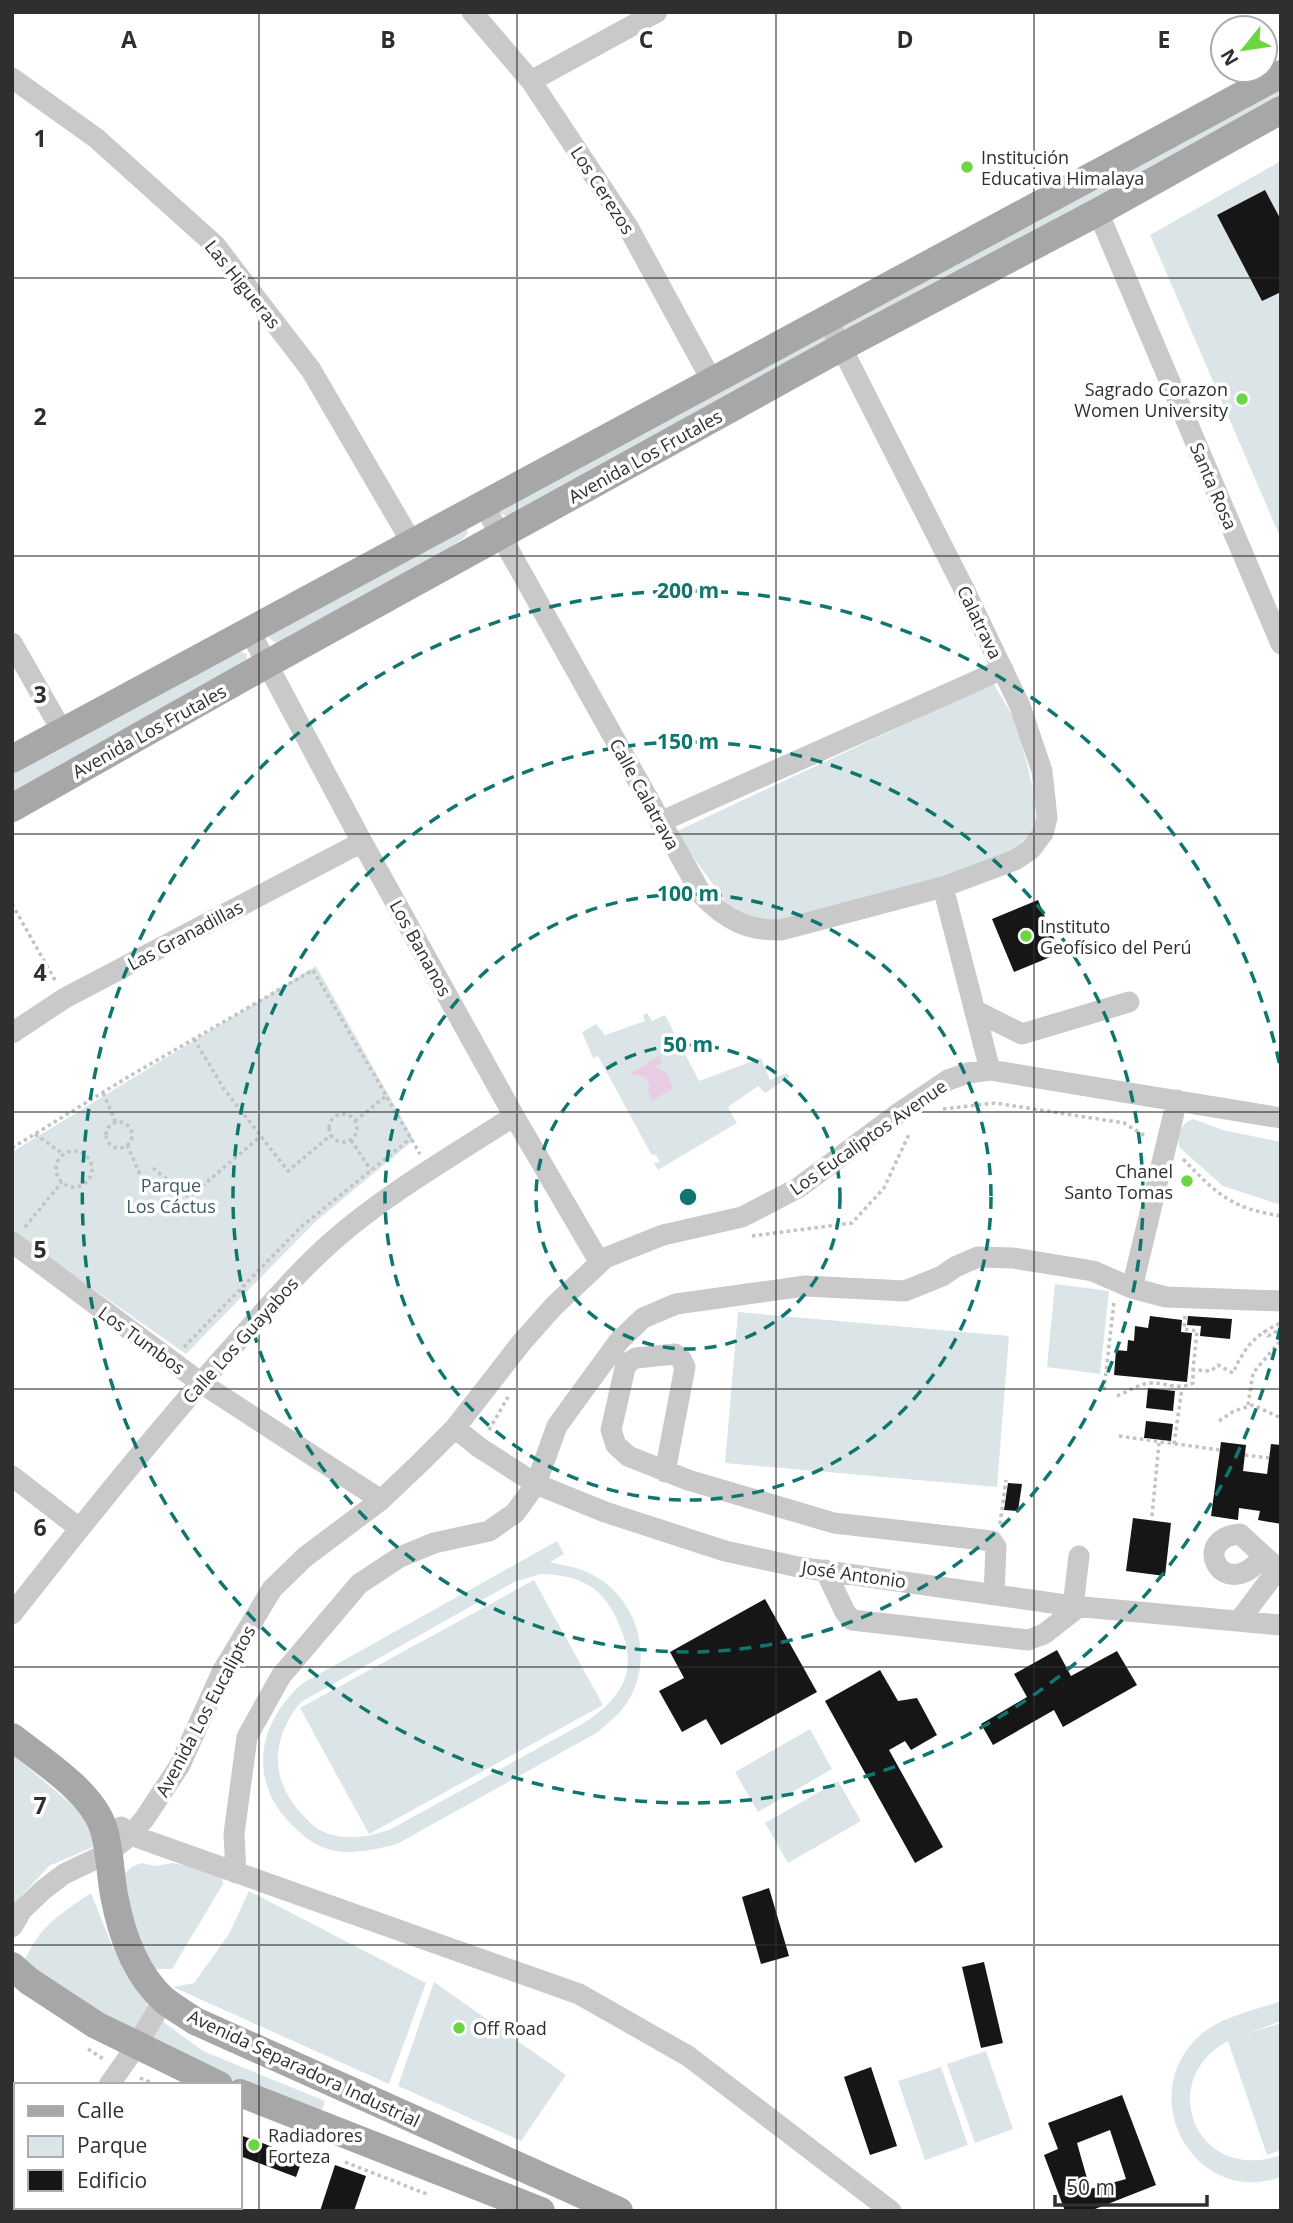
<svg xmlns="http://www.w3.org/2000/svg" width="1293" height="2223" viewBox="0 0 1293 2223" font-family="'Open Sans',sans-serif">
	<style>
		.green { fill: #dbe5e8; fill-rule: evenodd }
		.water { fill: #e9cce4 }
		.building { fill: #161616; fill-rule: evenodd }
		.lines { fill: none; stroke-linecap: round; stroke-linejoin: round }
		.path { stroke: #c3c3c3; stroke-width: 3.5; stroke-dasharray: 3.5 3.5; stroke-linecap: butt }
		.minor { stroke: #c9c9c9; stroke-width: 21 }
		.major { stroke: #a7a7a7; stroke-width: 28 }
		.grid { fill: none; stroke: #2f2f2f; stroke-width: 2; stroke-opacity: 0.55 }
		.ring { fill: none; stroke: #0f766e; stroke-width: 3.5; stroke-dasharray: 12 9 }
		.poi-dot { fill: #6dd541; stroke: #fff; stroke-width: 2.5 }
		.labels { text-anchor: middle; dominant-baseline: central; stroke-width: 7; stroke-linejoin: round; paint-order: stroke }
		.poi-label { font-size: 18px; fill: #2f2f2f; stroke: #fff; text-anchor: start }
		.street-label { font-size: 18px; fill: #2f2f2f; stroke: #fff }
		.park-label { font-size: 18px; fill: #405b67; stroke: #fff }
		.grid-label { font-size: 23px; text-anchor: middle; font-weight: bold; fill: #2f2f2f; stroke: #fff; stroke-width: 7; stroke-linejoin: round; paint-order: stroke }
		.centre { fill: #0f766e; stroke: #fff; stroke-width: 3.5 }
		.ring-label { font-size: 21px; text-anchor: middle; font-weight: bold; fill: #0f766e; stroke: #fff; stroke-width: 7; stroke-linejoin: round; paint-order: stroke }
	</style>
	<rect width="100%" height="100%" fill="#fff"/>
	<!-- green -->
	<path class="green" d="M1281,80v16l-207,115 -232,124 -5,-15z
		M1281,161v378l-131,-304z
		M824,330l4,14 -320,173 -10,-5z
		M463,524l5,8 -3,5 -40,27 -146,81 -10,-7 -1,-7z
		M235,650l12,4 -1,11 -234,133v-25z
		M993,683l23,38 18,71 2,34 -15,17 -19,16 -93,33 -150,33 -31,-20 -53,-73z
		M316,966l98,174 -100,83 -128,131 -174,-122v-80z
		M647,1013l5,8 13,-6 34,66 62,-23 9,22 17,-7 3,4 -25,16 -7,-7 -30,21 9,16 -79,47 -4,-7 6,-1 -4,-7 -5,-1 -53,-98 -5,2 -11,-26 14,-8 9,11 40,-14 -2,-6z
		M1193,1119l30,11 58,12v63l-58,-19 -43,-38c-4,-13 0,-24 13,-29z
		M1055,1284l54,7 -9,83 -53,-7z
		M738,1312l271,24 -12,151 -272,-24z
		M557,1541l7,13 -14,8c12,3 26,5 37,10 49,22 69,83 41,129 -8,13 -19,21 -30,31l-201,112c-24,6 -51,13 -75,3 -13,-5 -24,-16 -34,-26 -41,-45 -28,-101 15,-138zM541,1574c41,1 64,14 79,53 7,16 10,31 6,48 -6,21 -24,36 -42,48l-193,106c-19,7 -38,11 -58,6 -14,-3 -22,-11 -31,-21 -33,-35 -31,-76 -1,-112l213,-120z
		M534,1580l69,125 -234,129 -69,-126z
		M810,1729l22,40 -74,43 -23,-40z
		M12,1754l78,66 3,27 -44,19 -37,40z
		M838,1781l23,40 -73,42 -23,-40z
		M142,1863l13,3 18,-3 49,10 1,11 -51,85h-24l-16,-36 -8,-59 9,-8z
		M249,1891l177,92 -37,101 -216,-97 21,-4 35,-49z
		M91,1893l21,53 42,69 49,36 122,50 -5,16 -153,-65 -146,-84c17,-41 35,-51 70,-75z
		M434,1982l132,93 -45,66 -123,-55z
		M1281,2001v20l-35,13 35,-11v127l-14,5 -39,-114c-74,40 -31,144 53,114v22c-84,30 -147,-77 -84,-139 21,-21 57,-27 84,-37z
		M986,2051l27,78 -38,14 -28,-79z
		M941,2067l27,78 -43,15 -27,-79z"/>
	<!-- water -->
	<path class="water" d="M659,1056l3,7 -7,4 11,5 7,16 -21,13 -4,-11 2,-5 -5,-8 -15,-3z"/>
	<!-- building -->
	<path class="building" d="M1265,190l16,30v72l-19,9 -45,-86z
		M1038,900l22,53 -46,19 -22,-53z
		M1150,1316l32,4 -1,12 11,1 -5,49 -73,-7 2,-25 11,1 1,-11 6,1 1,-15 13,2z
		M1188,1316l44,3 -2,20 -30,-3 1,-10 -14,-1z
		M1148,1388l27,3 -2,20 -27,-3z
		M1146,1421l27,3 -2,17 -27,-3z
		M1221,1442l25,3 -3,26 24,3 4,-30 10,1v79l-23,-4 2,-9 -21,-3 -1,12 -27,-4z
		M1008,1483l14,1 -4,27 -14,-1z
		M1133,1518l38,5 -6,53 -39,-5z
		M765,1599l52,93 -96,53 -15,-26 -24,13 -23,-41 25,-13 -14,-26z
		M1057,1650l14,26 46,-25 20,34 -74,42 -9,-17 -61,35 -12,-21 46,-27 -13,-23z
		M880,1670l18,31 19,-3 20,37 -26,15 -6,-9 -16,9 54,97 -28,16 -90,-162z
		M769,1888l20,68 -28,8 -19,-67z
		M984,1962l19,81 -22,5 -19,-81z
		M871,2067l26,79 -27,9 -26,-78z
		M1122,2095l34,90 -66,26h-25l-21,-56 14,-6 -10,-26zM1110,2130l16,49 -36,10 -13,-46z
		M240,2135l63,23 -7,19 -56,-21z
		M335,2165l31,11 -12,35h-34z"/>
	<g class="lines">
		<!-- path -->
		<path class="path" d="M12,904l44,78
			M194,1039l30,50 64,82 43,-36
			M103,1093l13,30
			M943,1109l52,-6 129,20 23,14
			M329 1128a14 14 0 1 1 28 0a14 14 0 1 1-28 0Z
			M355,1121l31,-25
			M106 1135a13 13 0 1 1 26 0a13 13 0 1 1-26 0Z
			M35,1134l28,20
			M351,1140l20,30
			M127,1145l16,36
			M12,1148l116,-71 185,-107 107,184
			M56 1169a18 18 0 1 1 36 0a18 18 0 1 1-36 0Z
			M1183,1159c34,35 47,49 98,57
			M153,1168l36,29 72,-61
			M25,1227l37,-45
			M752,1236l100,-13 32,-35 26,-56
			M1185,1316l-1,13 13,2 -4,39
			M1264,1330l4,6 13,-7
			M184,1347l117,-120 110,-89
			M1104,1390l10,-88
			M1117,1396c10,-4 22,-12 32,-13 16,-1 28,8 44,0v-13l18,1 7,-6 15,8c11,-25 22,-39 48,-50
			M1248,1405l5,-32 28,-33
			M1219,1421l15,-10 19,-6 28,13
			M489,1430l19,-33
			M1119,1436l101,14
			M1174,1444l8,-56
			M1245,1455l24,3
			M1152,1516l7,-73
			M1000,1524l6,-44
			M88,2049l17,11
			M140,2078l17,7
			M345,2162l84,33"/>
		<!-- minor -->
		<path class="minor" d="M472,12l59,69 97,146 84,154
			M12,78l84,60 119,107 96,125 101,173
			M531,81l126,-69
			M1098,212l183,432
			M483,504l219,391c23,24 45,36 79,35l162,-43 72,-27 15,-10 13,-17 4,-15 -5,-47 -22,-65 -56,-117 -137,-270
			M249,630l113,212 152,274 86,147
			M12,643l50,88
			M660,822l343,-153
			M943,887l47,183
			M976,1011l46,23 107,-32
			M12,1033l53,-35 297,-156
			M12,1242l189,141 180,117
			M1132,1288l45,-188
			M455,1428l25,20 56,36 69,28 120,39 73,16 275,39 208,19
			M665,1472l20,-105 -4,-8 -6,-5 -39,4 -7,4 -4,6 -14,62 5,15 12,11 60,24 146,43 158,18 4,6 -2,47
			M12,1476l67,52
			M1255,1565c-35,32 -64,-27 -15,-31l37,34
			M825,1570l20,42 7,8 176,20 16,-6 36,-28
			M1073,1606l6,-50
			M12,1614c70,-89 141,-178 217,-263 34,-38 67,-78 106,-112 54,-47 119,-84 179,-123
			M1239,1621l42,-56
			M121,1827l10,8 56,20 392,139 109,62 203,155
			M236,1873l-2,-39 13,-97 34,-61 78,-92 41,-27 34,-14 55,-12 26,-18 21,-29 21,-58 62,-85 24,-23 33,-14 129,-18 100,5 37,-15 13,-9 23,-10 35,1 80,13 39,17 34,9 115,4
			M12,1927l10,-17 21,-20 21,-16 44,-21 23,-18 14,-17 35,-53 42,-93 50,-83 33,-32 76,-57 39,-37 35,-35 67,-86 32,-36 51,-48 58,-23 79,-18 56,-29 101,-75 49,-33 20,-7 22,-3 291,48
			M109,2085l28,-40 27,-46
			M18,2211l2,-4"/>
		<!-- major -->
		<path class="major" d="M12,759l1269,-685
			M12,808l255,-144 573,-316 258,-136 183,-102
			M12,1737c29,23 79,54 91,90 7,21 7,46 11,68 7,38 21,79 50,105 10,8 21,14 31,21l424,190
			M12,1966l17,15 67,44 123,60
			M240,2093l301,118"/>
	</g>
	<!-- grid -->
	<path class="grid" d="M259,12v2199M517,12v2199M776,12v2199M1034,12v2199M12,278h1269M12,556h1269M12,834h1269M12,1112h1269M12,1389h1269M12,1667h1269M12,1945h1269"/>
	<!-- distance rings -->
	<g class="ring">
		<circle cx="688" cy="1197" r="152"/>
		<circle cx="688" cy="1197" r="303"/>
		<circle cx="688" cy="1197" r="455"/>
		<path d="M1280 1328A606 606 0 1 1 1280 1066"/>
	</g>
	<!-- markers -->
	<g class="poi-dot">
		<circle cx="967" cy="167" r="7"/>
		<circle cx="1242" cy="399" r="7"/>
		<circle cx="1026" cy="936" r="7"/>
		<circle cx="1187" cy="1181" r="7"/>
		<circle cx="459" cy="2028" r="7"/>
		<circle cx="254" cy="2145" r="7"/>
	</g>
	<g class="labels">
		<!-- poi labels -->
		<g class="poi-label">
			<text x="981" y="157">Institución<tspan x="981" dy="21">Educativa Himalaya</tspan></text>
			<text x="1228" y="389" text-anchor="end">Sagrado Corazon<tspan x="1228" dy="21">Women University</tspan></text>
			<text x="1040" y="926">Instituto<tspan x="1040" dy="21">Geofísico del Perú</tspan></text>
			<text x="1173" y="1171" text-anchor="end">Chanel<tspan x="1173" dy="21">Santo Tomas</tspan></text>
			<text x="473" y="2028">Off Road</text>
			<text x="268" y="2135">Radiadores<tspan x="268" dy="21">Forteza</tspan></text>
		</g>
		<!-- street labels -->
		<g class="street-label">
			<text transform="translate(603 190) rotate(57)">Los Cerezos</text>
			<text transform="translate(243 284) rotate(51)">Las Higueras</text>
			<text transform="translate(645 456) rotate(-29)">Avenida Los Frutales</text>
			<text transform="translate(1214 486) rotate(67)">Santa Rosa</text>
			<text transform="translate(980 622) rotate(64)">Calatrava</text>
			<text transform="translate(149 731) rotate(-29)">Avenida Los Frutales</text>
			<text transform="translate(645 794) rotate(61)">Calle Calatrava</text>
			<text transform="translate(185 935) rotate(-28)">Las Granadillas</text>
			<text transform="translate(421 948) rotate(61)">Los Bananos</text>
			<text transform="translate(868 1137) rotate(-35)">Los Eucaliptos Avenue</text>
			<text transform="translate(142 1340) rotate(36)">Los Tumbos</text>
			<text transform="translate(240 1340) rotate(-48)">Calle Los Guayabos</text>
			<text transform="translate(854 1574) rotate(8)">José Antonio</text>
			<text transform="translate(205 1711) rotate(-62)">Avenida Los Eucaliptos</text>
			<text transform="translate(304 2068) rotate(25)">Avenida Separadora Industrial</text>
		</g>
		<!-- park labels -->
		<g class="park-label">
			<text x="171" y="1185">Parque<tspan x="171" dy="21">Los Cáctus</tspan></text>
		</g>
	</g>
	<g class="grid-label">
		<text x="129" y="48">A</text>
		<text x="388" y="48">B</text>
		<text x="646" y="48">C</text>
		<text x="905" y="48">D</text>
		<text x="1164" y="48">E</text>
		<text x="40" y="147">1</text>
		<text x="40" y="425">2</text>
		<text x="40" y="703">3</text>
		<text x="40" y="981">4</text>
		<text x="40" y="1258">5</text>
		<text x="40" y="1536">6</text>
		<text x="40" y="1814">7</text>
	</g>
	<circle cx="688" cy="1197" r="10" class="centre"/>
	<g class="ring-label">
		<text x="688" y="598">200 m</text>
		<text x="688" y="749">150 m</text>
		<text x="688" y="901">100 m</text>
		<text x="688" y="1052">50 m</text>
	</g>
	<!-- border -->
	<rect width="1293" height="2223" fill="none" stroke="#2f2f2f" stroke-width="28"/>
	<!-- legend -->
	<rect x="14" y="2083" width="228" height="126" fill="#ffffff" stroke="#acacac" stroke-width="2"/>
	<rect x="28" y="2106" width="35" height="10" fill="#a7a7a7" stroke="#acacac" stroke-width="2"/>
	<text x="77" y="2118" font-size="21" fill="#2f2f2f">Calle</text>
	<rect x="28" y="2136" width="35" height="21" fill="#dbe5e8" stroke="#acacac" stroke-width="2"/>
	<text x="77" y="2153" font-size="21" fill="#2f2f2f">Parque</text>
	<rect x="28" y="2170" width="35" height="21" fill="#161616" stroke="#acacac" stroke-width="2"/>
	<text x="77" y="2188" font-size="21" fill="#2f2f2f">Edificio</text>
	<!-- north arrow -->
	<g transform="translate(1244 49) rotate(240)"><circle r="33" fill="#ffffff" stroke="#acacac" stroke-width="2"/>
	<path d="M0-5L12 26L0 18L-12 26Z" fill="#6dd541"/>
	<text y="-10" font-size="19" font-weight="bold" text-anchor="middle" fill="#2f2f2f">N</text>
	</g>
	<!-- scale -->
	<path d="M1055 2195v10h152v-10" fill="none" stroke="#2f2f2f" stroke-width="3.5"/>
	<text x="1066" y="2195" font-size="21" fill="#2f2f2f" stroke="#ffffff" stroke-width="5" paint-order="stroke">50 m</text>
</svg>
